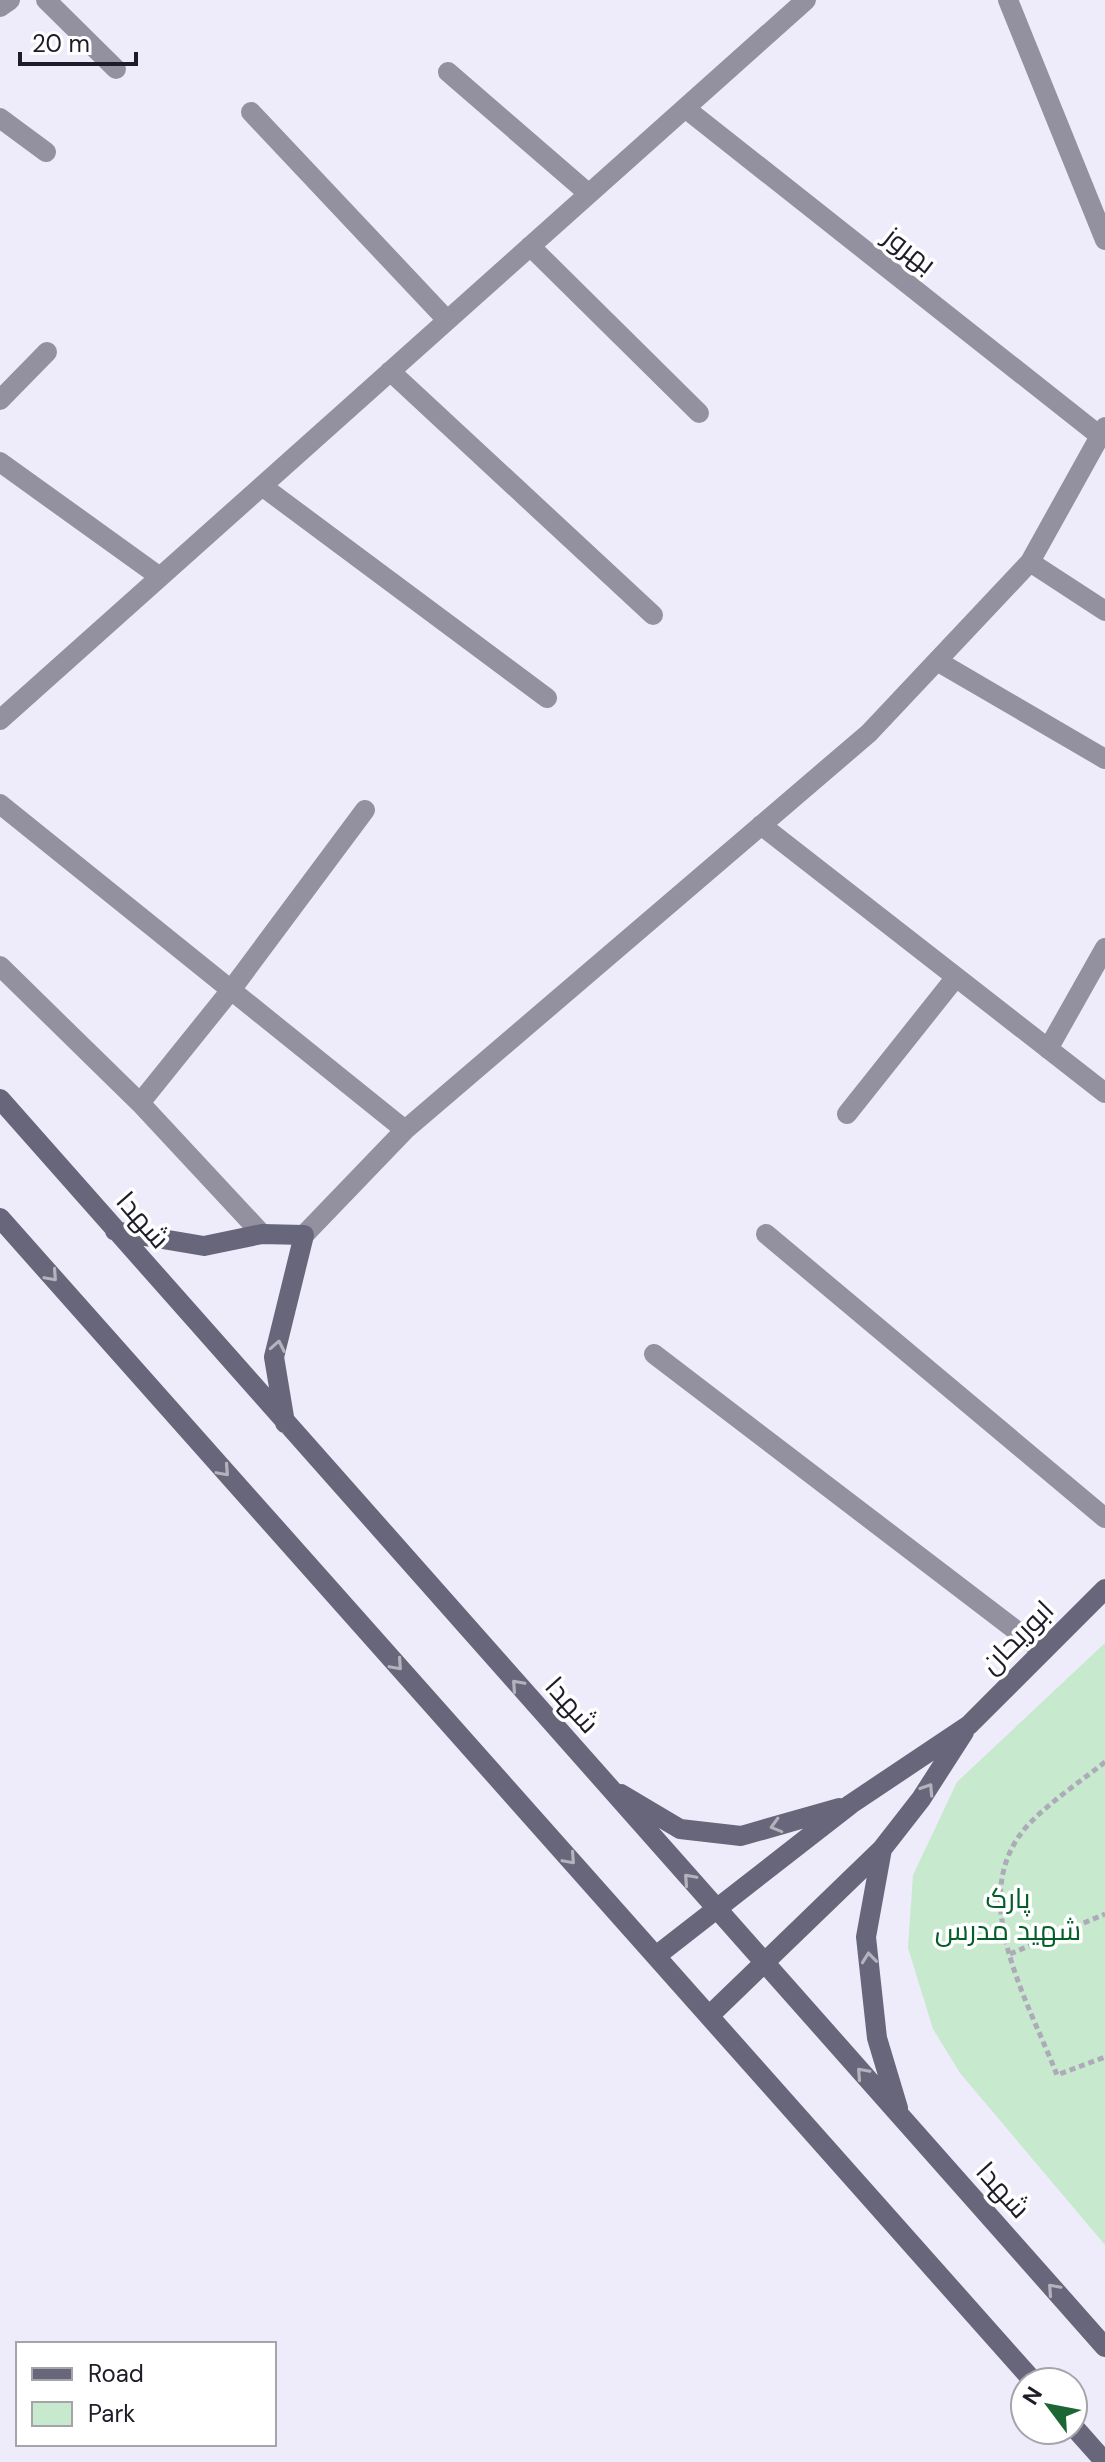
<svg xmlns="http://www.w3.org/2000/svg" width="1105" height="2462" viewBox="0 0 1105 2462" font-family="'DM Sans',Cairo,sans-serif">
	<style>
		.green { fill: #c7e9cd }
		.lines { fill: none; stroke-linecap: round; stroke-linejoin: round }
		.path { stroke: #adabb9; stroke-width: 5; stroke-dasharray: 6 4; stroke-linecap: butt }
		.street { stroke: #9391a0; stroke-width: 20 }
		.secondary { stroke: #68667a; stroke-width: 20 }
		.oneway { stroke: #b4b2bc }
		.labels { text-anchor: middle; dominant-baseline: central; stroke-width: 7; stroke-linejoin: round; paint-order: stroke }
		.street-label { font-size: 28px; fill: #1d1c28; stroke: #fff }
		.park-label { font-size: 28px; fill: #035e28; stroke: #fff }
	</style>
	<rect width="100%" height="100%" fill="#eeecfa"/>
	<!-- green -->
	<path class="green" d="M1105,1643v602l-145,-172 -27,-44 -25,-81 5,-73 44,-93z"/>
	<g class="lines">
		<!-- path -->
		<path class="path" d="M1105,1762c-25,20 -54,39 -76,62 -66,70 -1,176 28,251l48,-18
			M1010,1954l95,-40"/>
		<!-- street -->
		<path class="street" d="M46,0l70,69
			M1008,0l97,240
			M0,7l10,-7
			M448,72l141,122
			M685,108l415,328
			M251,112l196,208
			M0,118l46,34
			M530,246l169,167
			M390,371l263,244
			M0,400l47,-48
			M0,462l160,115
			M262,486l285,212
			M1030,562l75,49
			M937,661l168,98
			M0,720l806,-720
			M0,804l405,326
			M761,825l344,268
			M0,966l140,137 122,131
			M1048,1049l57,-101
			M140,1103l91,-113 134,-180
			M847,1114l109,-137
			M766,1234l339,284
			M304,1235l101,-105 464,-397 161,-171 75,-135
			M654,1354l389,297"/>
		<!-- secondary -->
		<path class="secondary" d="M0,1099l1105,1248
			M0,1218l1034,1164
			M115,1231l89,15 58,-12 42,1 -30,122 11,66
			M621,1794l59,35 61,7 98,-28
			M882,1849l-16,88 11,101 21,70
			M656,1956l195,-152 118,-79 136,-136
			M709,2016l173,-167 39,-50 43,-67
			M1073,2426l32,36"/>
	</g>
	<!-- one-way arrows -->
	<defs><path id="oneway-chevron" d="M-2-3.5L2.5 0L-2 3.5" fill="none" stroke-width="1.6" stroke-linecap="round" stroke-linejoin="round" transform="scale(2)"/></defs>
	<g class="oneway">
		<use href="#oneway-chevron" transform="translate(52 1276) rotate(48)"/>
		<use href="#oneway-chevron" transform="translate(278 1346) rotate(-79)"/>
		<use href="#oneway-chevron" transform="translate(224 1471) rotate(48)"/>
		<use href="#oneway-chevron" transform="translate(397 1665) rotate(48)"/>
		<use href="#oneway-chevron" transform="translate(517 1685) rotate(-132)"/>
		<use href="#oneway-chevron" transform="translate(928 1789) rotate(-57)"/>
		<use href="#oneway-chevron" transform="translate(776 1826) rotate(164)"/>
		<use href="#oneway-chevron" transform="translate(570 1859) rotate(48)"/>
		<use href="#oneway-chevron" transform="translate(689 1879) rotate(-132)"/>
		<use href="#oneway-chevron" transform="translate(869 1958) rotate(-96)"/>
		<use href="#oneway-chevron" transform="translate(862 2073) rotate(-132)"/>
		<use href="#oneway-chevron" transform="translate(1053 2289) rotate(-132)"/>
	</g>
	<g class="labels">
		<!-- street labels -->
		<g class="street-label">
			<text transform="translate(910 250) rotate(38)">بهروز</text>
			<text transform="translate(143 1220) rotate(49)">شهدا</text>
			<text transform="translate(1017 1637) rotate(-45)">ابوریحان</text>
			<text transform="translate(572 1705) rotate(48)">شهدا</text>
			<text transform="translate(1003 2190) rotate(48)">شهدا</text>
		</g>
		<!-- park labels -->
		<g class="park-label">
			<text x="1008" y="1898">پارک<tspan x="1008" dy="32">شهید مدرس</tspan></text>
		</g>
	</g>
	<!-- legend -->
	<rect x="16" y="2342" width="260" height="104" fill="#ffffff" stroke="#a5a4a9" stroke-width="2"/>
	<rect x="32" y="2368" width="40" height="12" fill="#68667a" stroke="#a5a4a9" stroke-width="2"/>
	<text x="88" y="2382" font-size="24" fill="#1d1c28">Road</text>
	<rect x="32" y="2402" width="40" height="24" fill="#c7e9cd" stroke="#a5a4a9" stroke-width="2"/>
	<text x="88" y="2422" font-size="24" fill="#1d1c28">Park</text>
	<!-- north arrow -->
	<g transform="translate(1049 2406) rotate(302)"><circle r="38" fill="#ffffff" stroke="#a5a4a9" stroke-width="2"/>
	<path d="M0-6L14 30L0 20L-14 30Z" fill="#1d6634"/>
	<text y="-12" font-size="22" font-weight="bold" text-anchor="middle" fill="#1d1c28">N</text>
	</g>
	<!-- scale -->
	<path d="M20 52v12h116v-12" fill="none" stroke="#1d1c28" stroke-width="4"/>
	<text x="32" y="52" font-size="24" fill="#1d1c28" stroke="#ffffff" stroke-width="6" paint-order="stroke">20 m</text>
</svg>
